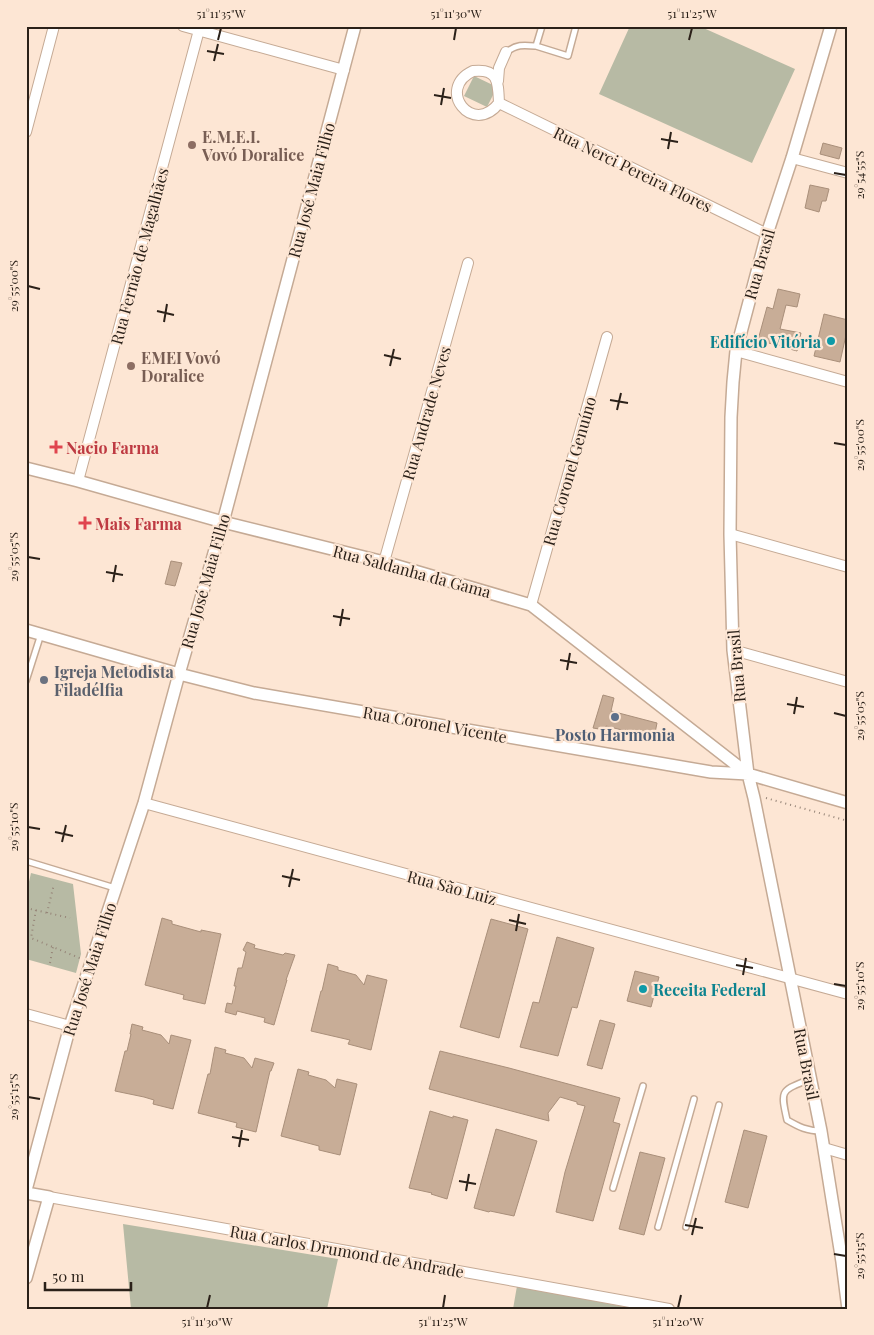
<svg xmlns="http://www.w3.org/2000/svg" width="874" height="1335" viewBox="0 0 874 1335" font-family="'Playfair Display',serif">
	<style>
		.green { fill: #b7baa4 }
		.building { fill: #c8ad97; stroke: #a98f7a }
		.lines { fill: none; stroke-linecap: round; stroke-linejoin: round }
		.service-casing { stroke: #c5aa95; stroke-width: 8 }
		.minor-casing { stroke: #c5aa95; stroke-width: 12 }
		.tertiary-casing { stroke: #c5aa95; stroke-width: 14 }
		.path { stroke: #958477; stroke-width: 2; stroke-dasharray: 1 4; stroke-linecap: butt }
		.service { stroke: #fff; stroke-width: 5 }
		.minor { stroke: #fff; stroke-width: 10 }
		.tertiary { stroke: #fff; stroke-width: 11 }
		.ticks { fill: none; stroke: #2b2119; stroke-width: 2 }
		.education-dot { fill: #8d6e63; stroke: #fde6d4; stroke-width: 2 }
		.culture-dot { fill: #0f9aa8; stroke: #fde6d4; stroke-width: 2 }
		.health-dot { fill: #e0444e; stroke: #fde6d4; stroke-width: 2 }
		.worship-dot { fill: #6b7280; stroke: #fde6d4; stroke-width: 2 }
		.service-dot { fill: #5c6f8a; stroke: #fde6d4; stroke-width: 2 }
		.labels { text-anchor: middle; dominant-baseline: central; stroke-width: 4.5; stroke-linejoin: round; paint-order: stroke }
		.education-label { font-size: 16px; font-weight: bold; fill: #785e54; stroke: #fde6d4; text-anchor: start }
		.street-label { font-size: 16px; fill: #2b2119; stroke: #fde6d4 }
		.culture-label { font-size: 16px; font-weight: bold; fill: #0d838f; stroke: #fde6d4; text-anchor: end }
		.health-label { font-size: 16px; font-weight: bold; fill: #be3a42; stroke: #fde6d4; text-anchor: start }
		.worship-label { font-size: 16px; font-weight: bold; fill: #5b616d; stroke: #fde6d4; text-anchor: start }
		.service-label { font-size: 16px; font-weight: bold; fill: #4e5e75; stroke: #fde6d4 }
		.neatline { fill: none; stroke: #2b2119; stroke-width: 2 }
		.ticks-label { font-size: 12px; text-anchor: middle; fill: #2b2119 }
	</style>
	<rect width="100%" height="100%" fill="#fde6d4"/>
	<!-- green -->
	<path class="green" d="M630,26h69l96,43 -43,94 -153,-69z
		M474,76l23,11 -10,20 -23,-11z
		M31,873l42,11 8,70 -5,19 -50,-14v-64z
		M123,1224l215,35 -11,50h-196z
		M517,1286l119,23h-123z"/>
	<!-- building -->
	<path class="building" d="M823,143l19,5 -3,11 -19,-5z
		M810,185l19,4 -3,12h-4l-3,11 -14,-4z
		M778,289l22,5 -3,13 -11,-2 -6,24 21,4 -4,18 -39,-11 9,-33 6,2z
		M824,314l24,6v6l-8,36 -26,-6z
		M171,561l11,2 -7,23 -10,-2z
		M603,695l11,3 -3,13 46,12 -3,15 -48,-12 -1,4 -12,-2z
		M162,918l10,3v3l29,8v-2l20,4 -16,70 -22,-5 1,-4 -39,-10z
		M491,919l37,10 -29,109 -39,-11z
		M557,937l37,11 -17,60 -5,-1 -14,49 -38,-9 13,-45 6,1z
		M247,942l8,3 -1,3 29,7 2,-2 10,2 -9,25h1l-3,10 -10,35 -10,-3 1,-4 -28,-7 -1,4 -11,-3 2,-9 5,1 4,-18h-2l4,-18h4l4,-16 -3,-2z
		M328,964l10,3v3l18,5 8,10 3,-10 20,5 -16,70 -23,-6 2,-4 -39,-9 10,-40h1z
		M635,971l24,6 -8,30 -24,-6z
		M600,1020l15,4 -13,45 -15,-4z
		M132,1024l11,3 -1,3 19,5 8,9 2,-9 20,5 -18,69 -20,-5 1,-4 -10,-3 -29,-6 10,-40h2l4,-17h-1z
		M215,1047l11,3 -1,3 19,5 8,10 3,-10 19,5 -3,8h-1l-14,61 -20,-5 1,-4 -39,-10 10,-39h2z
		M440,1051l69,17 111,30 -7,24 7,2 -27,97 -37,-9 9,-40 20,-66 -8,-2v-2l-17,-5 -12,16 1,8 -120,-32z
		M298,1069l11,3 -1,3 18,5 9,8 2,-9 20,5 -17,71 -21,-5v-4l-38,-10z
		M430,1111l23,7v-2l15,4 -21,79 -16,-5 1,-1 -23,-5z
		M496,1129l41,12 -23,75 -24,-5 -1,1 -15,-4z
		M744,1130l23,6 -19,72 -23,-6z
		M640,1152l25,6 -21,77 -25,-6z"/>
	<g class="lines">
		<!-- service casing -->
		<g class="service-casing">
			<path id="service" d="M536,46l32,10 8,-30
				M507,52c9,-8 17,-7 29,-6l6,-20
				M26,681l15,-47
				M26,861l89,27
				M810,1079c-29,12 -30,10 -23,41 12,7 20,11 34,11
				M613,1188l30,-102
				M658,1227l36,-128
				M686,1227l33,-122"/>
		</g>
		<!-- minor casing -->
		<g class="minor-casing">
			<path id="minor" d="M183,26l161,44
				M473,71c26,-3 25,12 26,32 -26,34 -64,-14 -26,-32z
				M498,81l1,-13 7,-16
				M499,103l268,131
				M26,132l28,-106
				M792,158l56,15
				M736,351l112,31
				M78,481l121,-451
				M730,534l118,33
				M384,562l84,-299
				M531,605l76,-268
				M733,650l115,32
				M144,803l704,191
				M26,1014l44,12
				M824,1148l24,7
				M49,1197l620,112"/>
		</g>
		<!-- tertiary casing -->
		<g class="tertiary-casing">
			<path id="tertiary" d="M831,26l-39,132 -25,76 -31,117 -3,31 -2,35 -1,117 3,116 15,124 6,24 67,333 21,131 6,47
				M26,468l52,13 145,41 161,40 147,43 217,169
				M26,630l153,44 75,19 457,79 37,2 100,29
				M26,1190l44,-164 74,-223 35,-129 44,-152 132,-496
				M26,1193l23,4 -23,81"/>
		</g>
		<!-- path -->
		<path class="path" d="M766,798l82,23
			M26,908l44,10
			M36,910l-5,28 51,21
			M47,913l7,-29
			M50,963l3,-16"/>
		<!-- service -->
		<use href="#service" class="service"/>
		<!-- minor -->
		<use href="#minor" class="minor"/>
		<!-- tertiary -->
		<use href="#tertiary" class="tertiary"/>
	</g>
	<!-- ticks -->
	<path class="ticks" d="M218,40l3,-12M454,40l2,-12M689,40l3,-12M207,51l17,3M214,61l4,-17M434,95l17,3M441,105l3,-17M661,139l17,3M668,149l3,-17M834,173l12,2M28,286l12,3M157,311l17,4M164,322l3,-18M384,355l17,4M390,366l4,-17M610,400l18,3M617,410l4,-17M834,443l12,2M28,557l12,2M106,572l17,3M113,582l3,-17M333,616l17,3M340,626l3,-17M560,660l17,3M567,670l3,-17M787,704l17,3M834,713l12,3M794,714l3,-17M28,827l12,2M55,832l18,4M62,842l4,-17M282,876l18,4M289,887l4,-18M509,920l17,4M516,931l3,-17M736,965l17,3M743,975l3,-17M834,984l12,2M28,1097l12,2M232,1137l17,3M239,1147l3,-17M459,1181l17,3M466,1191l3,-17M685,1225l18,3M692,1235l4,-17M834,1254l12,2M207,1308l3,-13M443,1308l2,-13M678,1308l3,-13"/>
	<!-- markers -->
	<g class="education-dot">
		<circle cx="192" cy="145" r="5"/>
		<circle cx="131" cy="366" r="5"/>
	</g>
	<g class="culture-dot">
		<circle cx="831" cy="341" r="5"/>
		<circle cx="643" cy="989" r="5"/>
	</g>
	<g class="health-dot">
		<path d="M53.5 439.5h5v5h5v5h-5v5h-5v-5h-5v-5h5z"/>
		<path d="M82.5 515.5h5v5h5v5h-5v5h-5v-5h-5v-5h5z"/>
	</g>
	<circle class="worship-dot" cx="44" cy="680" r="5"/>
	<circle class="service-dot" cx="615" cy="717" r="5"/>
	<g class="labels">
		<!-- education labels -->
		<g class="education-label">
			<text x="202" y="136">E.M.E.I.<tspan x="202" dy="18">Vovó Doralice</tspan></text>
			<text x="141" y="357">EMEI Vovó<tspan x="141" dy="18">Doralice</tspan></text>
		</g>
		<!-- street labels -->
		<g class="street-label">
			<text transform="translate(633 169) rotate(26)">Rua Nerci Pereira Flores</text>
			<text transform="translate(311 190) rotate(-75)">Rua José Maia Filho</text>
			<text transform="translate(139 256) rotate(-75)">Rua Fernão de Magalhães</text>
			<text transform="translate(759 264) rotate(-74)">Rua Brasil</text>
			<text transform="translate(426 413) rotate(-74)">Rua Andrade Neves</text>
			<text transform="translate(569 471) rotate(-74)">Rua Coronel Genuíno</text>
			<text transform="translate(412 571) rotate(15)">Rua Saldanha da Gama</text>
			<text transform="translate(205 581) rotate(-74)">Rua José Maia Filho</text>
			<text transform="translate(736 666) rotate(-95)">Rua Brasil</text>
			<text transform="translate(435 724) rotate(10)">Rua Coronel Vicente</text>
			<text transform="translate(452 887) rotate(15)">Rua São Luiz</text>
			<text transform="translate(89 969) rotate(-72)">Rua José Maia Filho</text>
			<text transform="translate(807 1064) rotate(79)">Rua Brasil</text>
			<text transform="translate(347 1251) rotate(10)">Rua Carlos Drumond de Andrade</text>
		</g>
		<!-- culture labels -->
		<g class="culture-label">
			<text x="821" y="341">Edifício Vitória</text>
			<text x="653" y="989" text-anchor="start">Receita Federal</text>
		</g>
		<!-- health labels -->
		<g class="health-label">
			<text x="66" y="447">Nacio Farma</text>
			<text x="95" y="523">Mais Farma</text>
		</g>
		<!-- worship labels -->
		<g class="worship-label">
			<text x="54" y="671">Igreja Metodista<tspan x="54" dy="18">Filadélfia</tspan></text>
		</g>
		<!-- service labels -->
		<g class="service-label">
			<text x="615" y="734">Posto Harmonia</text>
		</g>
	</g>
	<!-- border -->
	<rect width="874" height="1335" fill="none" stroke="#fde6d4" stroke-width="55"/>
	<!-- scale -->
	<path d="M45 1282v8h86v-8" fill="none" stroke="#2b2119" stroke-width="2.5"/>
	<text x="52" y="1282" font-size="15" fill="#2b2119" stroke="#fde6d4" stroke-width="4" paint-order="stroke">50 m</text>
	<rect x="28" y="28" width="818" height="1280" class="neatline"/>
	<g class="ticks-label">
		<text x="221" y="18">51°11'35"W</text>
		<text x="456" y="18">51°11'30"W</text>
		<text x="692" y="18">51°11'25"W</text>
		<text transform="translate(860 175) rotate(-90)" y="4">29°54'55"S</text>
		<text transform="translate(14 286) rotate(-90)" y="4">29°55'00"S</text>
		<text transform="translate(860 445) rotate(-90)" y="4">29°55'00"S</text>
		<text transform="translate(14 557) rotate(-90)" y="4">29°55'05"S</text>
		<text transform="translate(860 716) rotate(-90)" y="4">29°55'05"S</text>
		<text transform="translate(14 827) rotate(-90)" y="4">29°55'10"S</text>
		<text transform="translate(860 986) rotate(-90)" y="4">29°55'10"S</text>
		<text transform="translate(14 1097) rotate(-90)" y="4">29°55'15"S</text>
		<text transform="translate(860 1256) rotate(-90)" y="4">29°55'15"S</text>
		<text x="207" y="1326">51°11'30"W</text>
		<text x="443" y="1326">51°11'25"W</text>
		<text x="678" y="1326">51°11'20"W</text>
	</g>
</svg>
